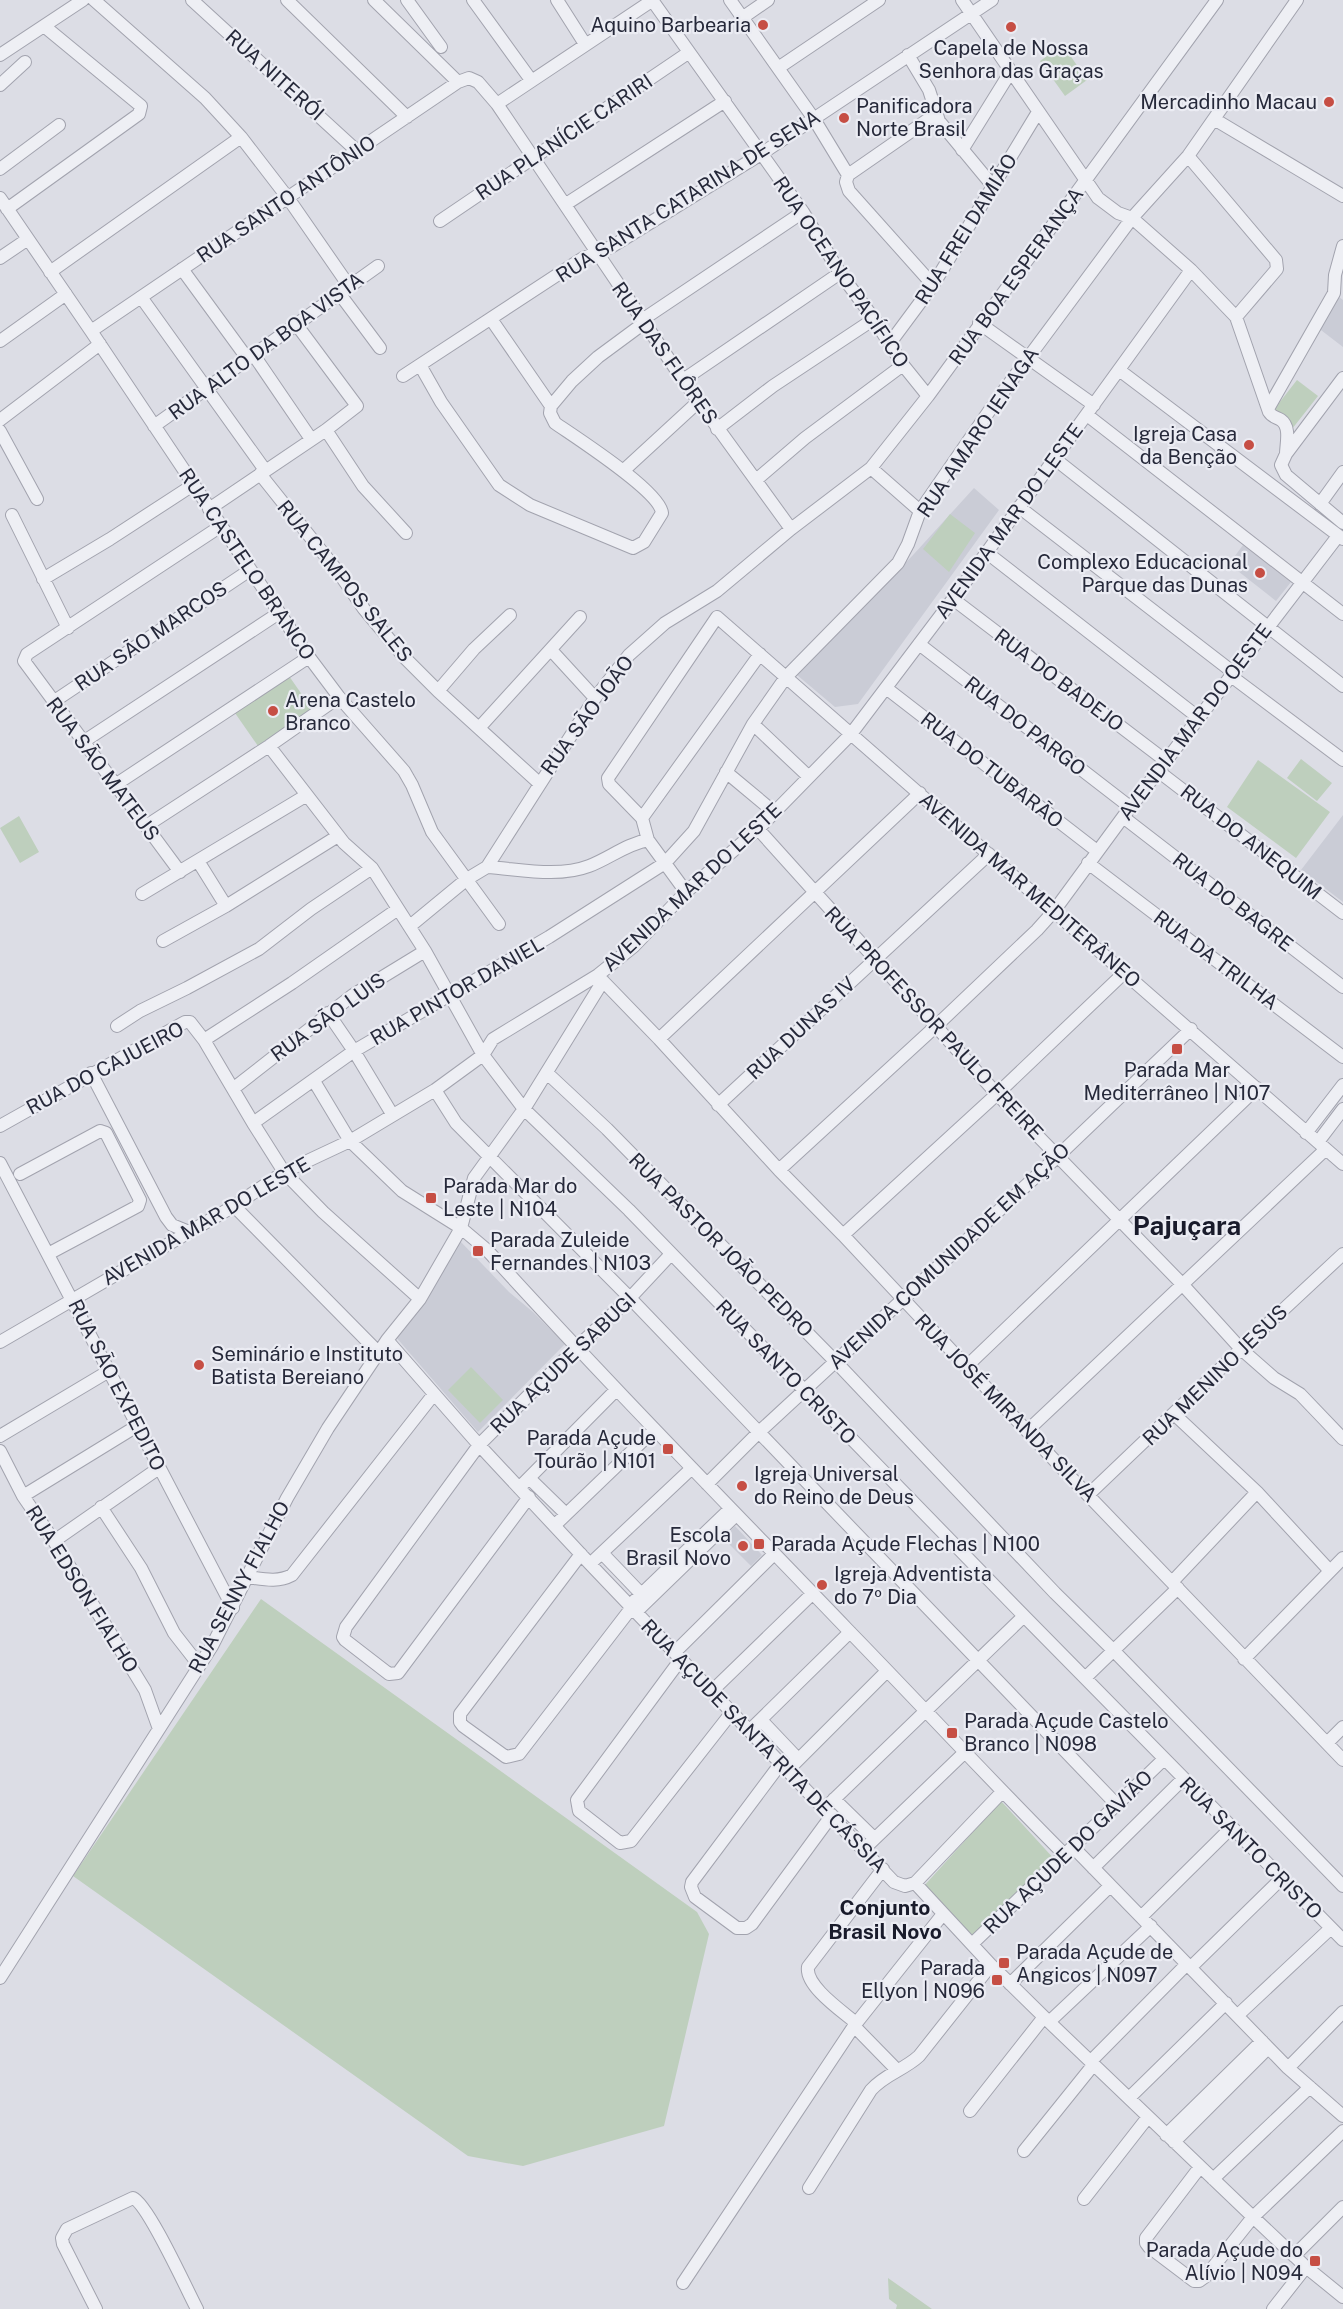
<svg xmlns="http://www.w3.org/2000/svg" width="1343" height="2309" viewBox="0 0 1343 2309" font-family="'Public Sans',sans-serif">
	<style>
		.built { fill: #caccd6 }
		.green { fill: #becfbd }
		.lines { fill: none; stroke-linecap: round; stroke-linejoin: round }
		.minor-casing { stroke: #a2a3ae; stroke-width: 14 }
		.minor { stroke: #eeeff4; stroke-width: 12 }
		.poi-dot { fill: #c64e44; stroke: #ebecf3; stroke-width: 2 }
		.labels { text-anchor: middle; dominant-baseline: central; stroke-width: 4.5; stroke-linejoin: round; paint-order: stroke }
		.poi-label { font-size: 20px; fill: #26293a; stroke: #ebecf3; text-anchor: start }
		.street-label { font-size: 20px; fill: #26293a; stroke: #ebecf3 }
		.neighbourhood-label { font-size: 21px; font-weight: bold; fill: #191b2b; stroke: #ebecf3 }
		.district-label { font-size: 26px; font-weight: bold; fill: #191b2b; stroke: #ebecf3 }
	</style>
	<rect width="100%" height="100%" fill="#dcdde5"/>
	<!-- built -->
	<path class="built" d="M1339,297l4,3v47l-26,-20z
		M974,488l25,22 -141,194 -23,3 -38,-32 117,-121z
		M1243,545l48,37 -15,19 -47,-37z
		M1343,815v87l-42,-32z
		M460,1241l49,51 24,20 32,32 -87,88 -83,-96z
		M735,1526l27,29 -11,11 -28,-28z"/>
	<!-- green -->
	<path class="green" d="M1063,45l24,35 -22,16 -25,-35z
		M1297,380l21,16 -26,33 -20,-17z
		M950,514l25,19 -26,39 -26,-23z
		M289,676l23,33 -54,37 -23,-33z
		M1301,759l31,24 -15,18 -30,-23z
		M1258,760l72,52 -34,46 -69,-51z
		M19,816l20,36 -19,11 -20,-35z
		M471,1367l32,33 -23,23 -32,-33z
		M261,1599l436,313 12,22 -45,192 -141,40 -55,-10 -395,-280z
		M1001,1801l55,60 -82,80 -51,-54z
		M888,2278l44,31h-36l1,-4 -8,-6z"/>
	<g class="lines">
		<!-- minor casing -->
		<g class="minor-casing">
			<path id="minor" d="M94,0l111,98 36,39 47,61 61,88
				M192,0l165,151
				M287,0l120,117
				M374,0l84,82
				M407,0l34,47
				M473,0l58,80
				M557,0l28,44
				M652,0l151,212 37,61 34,46 29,46 25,31
				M730,0l84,119 34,56 -2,7 3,9 84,94
				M962,0l136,198 20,15 14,5 59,52 45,47 33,95c3,5 7,5 12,8 10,7 5,24 5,34
				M742,18l26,-18
				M0,55l83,-55
				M908,55l21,35 10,31 53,64
				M778,68l101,-68
				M0,85l25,-23
				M497,104l156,-104
				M1214,119l129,77
				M962,150l49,-79
				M1188,156l88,104 1,9 -41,48
				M0,169l59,-44
				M848,175l88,-61
				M0,198l91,133 218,326 30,40 65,74 8,14 20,47 67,92
				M566,204l159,-103
				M7,209l132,-95 2,-8 -97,-80
				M440,221l248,-168
				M0,258l28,-19
				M182,269l65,89
				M50,272l191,-135
				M339,293l41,55
				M141,297l124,173
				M491,319l60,87
				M642,320l161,-108
				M979,323l115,82
				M91,331l367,-249 11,-4 9,4 19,22 186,276 108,149
				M0,341l66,-47
				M890,343l43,-58 105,-173
				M253,354l58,85
				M420,365l21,37 58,83 31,20 103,43 11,-6 18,-29c-2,-22 -87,-76 -107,-90l-5,-10 1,-7 21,-25 26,-24 46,-34
				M1119,370l224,169
				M403,376l180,-118 28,-11 150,-93 231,-154
				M1343,378l-57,76 -5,11 5,10 57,48
				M683,380l157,-107
				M1269,407l65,-114 1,-18 8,-29
				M1087,415l256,199
				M0,420l100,-76
				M154,426l224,-160
				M717,429l56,-43 101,-67
				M326,430l37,56 43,47
				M0,431l37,68
				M1055,459l288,227
				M871,468l49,43
				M623,471l75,-69
				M260,474l79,99 25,36 41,49 33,33 101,92
				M756,480l49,-42 98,-73
				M1320,504l23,-32
				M1019,507l215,166
				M209,509l117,-79 31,-24 -61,-82
				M12,515l56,113
				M986,552l213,166
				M43,579l67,-40 83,-54
				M953,599l213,162
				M919,644l211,163
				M551,650l44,48
				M1231,676l112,84
				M886,688l211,163
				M438,691l36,-42 36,-34
				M53,702l197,-132
				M753,724l56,53
				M479,728l101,-111
				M83,742l196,-129
				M269,746l75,97 28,25 53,83 58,104 41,54 105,101 395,406 319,324
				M1158,771l185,142
				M726,772l48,40
				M115,785l194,-128
				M1123,817l220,170
				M642,818l118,-164
				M146,826l123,-80 70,-49
				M758,829l239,265 185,190 59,65 33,29 26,16 43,45
				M198,861l28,45
				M1088,863l255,194
				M487,867c32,2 71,11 102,-1 21,-8 37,-22 59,-26
				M180,872l-156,-211 3,-7 194,-128
				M686,892l-38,-52 -6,-22 -33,-34 -1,-6 109,-161 626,547
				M142,894l165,-99
				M410,926l57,-47 20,-12 108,-169 34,-43 36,-32 52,-32 74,-62 80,-61 57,-72 289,-396
				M163,941l63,-35 112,-70
				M598,976l61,63 120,131 64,65 215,229 285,296
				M328,1013l26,38 38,63
				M117,1026l23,-15 47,-23 72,-39 52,-40 61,-41
				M659,1039l261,-246
				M204,1040l88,-57 106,-74
				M91,1073l75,144 6,8 17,7
				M547,1073l60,56 228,232 220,232 58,57 230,236
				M314,1081l36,60 52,50 59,37 26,22c117,129 240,254 361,380 73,75 143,151 217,225
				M234,1088l119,-93 72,-44
				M435,1090l21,33 174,175 487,507
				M718,1105l271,-251
				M253,1123l101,-72 195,-114 116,-74 29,-32 59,-107 33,-47 112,-114 10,-19 12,-33 74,-107 138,-186 56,-62 109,-156
				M0,1126l185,-104h5l14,18 49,83 31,49 39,40 97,87
				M1306,1133l37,-48
				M1318,1142l25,-33
				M0,1163l233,445
				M779,1170l157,-144 101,-96 17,-19 69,-94 215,-281
				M20,1174l80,-43 6,2 34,67 -2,6 -90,48
				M234,1206l145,147
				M843,1235l154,-141 127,-121
				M387,1340l92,105 111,119 304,318 11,4 10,-3 87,-91
				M0,1342l234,-136 50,-34 66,-31 85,-51 48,-35 10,-16 105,-64 36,-29 52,-54 72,-63 93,-95 102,-135 238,-329
				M967,1366l290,-278
				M1174,1414l83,78 73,79
				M1027,1431l299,-282
				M0,1436l109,-65
				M0,1451l23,45 31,45 91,149 14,39
				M529,1478l37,36
				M707,1484l51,-51 300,-277 133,-127
				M519,1488l97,-98
				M1088,1495l153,-146 102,-95
				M23,1496l114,-70
				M529,1497l-131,176 -9,1 -44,-34 -2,-3 3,-10 133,-182 98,-98 53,-49 41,-44
				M101,1507l40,61 33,65 25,32
				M555,1525l99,-95
				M54,1541l105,-73
				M602,1553l45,47
				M581,1554l-121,160v8l3,4 43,31 13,-3 110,-143 1,-6 100,-96
				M590,1564l102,-96
				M247,1577c16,2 30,6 45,-2l142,-181
				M1172,1582l85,-90
				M630,1612h6l100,-97
				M675,1652l99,-98
				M681,1659l-104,141 2,11 41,32 11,-2 101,-129
				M1244,1659l99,-101
				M1085,1678l93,-90
				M712,1691l101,-98
				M761,1720l37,39
				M750,1730l100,-98
				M1327,1743l16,-16
				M781,1763l-89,119 -1,5 4,10 42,31h9l6,-4 80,-109
				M788,1770l99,-99
				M834,1799l40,39
				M825,1808l199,-192
				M1073,1847l215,221 55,48
				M864,1849l100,-96
				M1093,1868l90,-89
				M915,1883l76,82 53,52 209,200 53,50 37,30
				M1142,1916l90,-89
				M972,1944l192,-185
				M1191,1967l90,-88
				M0,1978l212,-332 75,-148 41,-70 59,-88 33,-41 41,-71 13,-50 50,-69 79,-128
				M1010,1984l100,-98
				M1238,2015l93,-87
				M1049,2022l102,-96
				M856,2023c-14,-12 -51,-37 -48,-56l75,-98
				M854,2026l43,44
				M1091,2061l96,-97
				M1288,2068l55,-56
				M1129,2098l97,-95
				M970,2111l74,-94
				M1166,2135l96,-94
				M1174,2142l94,-94
				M1024,2151l70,-87
				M1200,2167l-54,71v5l3,4 45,34h5l7,-5 47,-59 90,-86
				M1213,2179l97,-92
				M809,2188l62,-98c14,-16 33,-20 48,-34l72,-91
				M1084,2199l64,-82
				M1294,2256l49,-49
				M683,2283l171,-257 89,-112
				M96,2309l-33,-65 -1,-6 5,-9 66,-31c15,6 54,92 64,111
				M1273,2309l33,-42"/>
		</g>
		<!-- minor -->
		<use href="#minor" class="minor"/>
	</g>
	<!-- markers -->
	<g class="poi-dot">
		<circle cx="763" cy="25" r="6"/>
		<circle cx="1011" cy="27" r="6"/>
		<circle cx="1329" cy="102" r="6"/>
		<circle cx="844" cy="118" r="6"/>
		<circle cx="1249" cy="445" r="6"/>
		<circle cx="1260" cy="573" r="6"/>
		<circle cx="273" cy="711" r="6"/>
		<rect x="1171" y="1043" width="12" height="12" rx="3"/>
		<rect x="425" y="1192" width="12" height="12" rx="3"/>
		<rect x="472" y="1245" width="12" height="12" rx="3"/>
		<circle cx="199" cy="1365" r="6"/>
		<rect x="662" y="1443" width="12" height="12" rx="3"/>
		<circle cx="742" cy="1486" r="6"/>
		<rect x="753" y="1538" width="12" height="12" rx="3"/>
		<circle cx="743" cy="1546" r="6"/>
		<circle cx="822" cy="1585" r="6"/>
		<rect x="946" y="1727" width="12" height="12" rx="3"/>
		<rect x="998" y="1957" width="12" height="12" rx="3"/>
		<rect x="991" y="1974" width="12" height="12" rx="3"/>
		<rect x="1309" y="2255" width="12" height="12" rx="3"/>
	</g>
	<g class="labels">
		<!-- poi labels -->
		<g class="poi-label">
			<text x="751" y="25" text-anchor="end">Aquino Barbearia</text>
			<text x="1011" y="48" text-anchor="middle">Capela de Nossa<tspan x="1011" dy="23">Senhora das Graças</tspan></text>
			<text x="1317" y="102" text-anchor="end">Mercadinho Macau</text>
			<text x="856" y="106">Panificadora<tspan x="856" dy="23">Norte Brasil</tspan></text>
			<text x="1237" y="434" text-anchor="end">Igreja Casa<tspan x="1237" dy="23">da Benção</tspan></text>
			<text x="1248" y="562" text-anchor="end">Complexo Educacional<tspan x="1248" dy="23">Parque das Dunas</tspan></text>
			<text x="285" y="700">Arena Castelo<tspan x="285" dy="23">Branco</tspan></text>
			<text x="1177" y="1070" text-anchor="middle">Parada Mar<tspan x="1177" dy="23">Mediterrâneo | N107</tspan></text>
			<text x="443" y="1186">Parada Mar do<tspan x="443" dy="23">Leste | N104</tspan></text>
			<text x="490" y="1240">Parada Zuleide<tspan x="490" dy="23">Fernandes | N103</tspan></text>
			<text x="211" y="1354">Seminário e Instituto<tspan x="211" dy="23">Batista Bereiano</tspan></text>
			<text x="656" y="1438" text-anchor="end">Parada Açude<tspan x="656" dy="23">Tourão | N101</tspan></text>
			<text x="754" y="1474">Igreja Universal<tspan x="754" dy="23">do Reino de Deus</tspan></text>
			<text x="731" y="1535" text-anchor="end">Escola<tspan x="731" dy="23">Brasil Novo</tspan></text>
			<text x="771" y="1544">Parada Açude Flechas | N100</text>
			<text x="834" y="1574">Igreja Adventista<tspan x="834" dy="23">do 7º Dia</tspan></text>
			<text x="964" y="1721">Parada Açude Castelo<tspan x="964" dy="23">Branco | N098</tspan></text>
			<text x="1016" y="1952">Parada Açude de<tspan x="1016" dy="23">Angicos | N097</tspan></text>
			<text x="985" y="1968" text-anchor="end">Parada<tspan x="985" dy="23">Ellyon | N096</tspan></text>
			<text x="1303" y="2250" text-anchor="end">Parada Açude do<tspan x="1303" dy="23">Alívio | N094</tspan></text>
		</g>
		<!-- street labels -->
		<g class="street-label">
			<text transform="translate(275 75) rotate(42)">RUA NITERÓI</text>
			<text transform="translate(564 137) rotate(-34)">RUA PLANÍCIE CARIRI</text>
			<text transform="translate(688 196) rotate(-32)">RUA SANTA CATARINA DE SENA</text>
			<text transform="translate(286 199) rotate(-34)">RUA SANTO ANTÔNIO</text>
			<text transform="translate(966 229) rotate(-58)">RUA FREI DAMIÃO</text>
			<text transform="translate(841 272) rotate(56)">RUA OCEANO PACÍFICO</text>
			<text transform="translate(1016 276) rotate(-54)">RUA BOA ESPERANÇA</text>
			<text transform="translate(266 346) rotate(-36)">RUA ALTO DA BOA VISTA</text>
			<text transform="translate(665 353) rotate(55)">RUA DAS FLÔRES</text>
			<text transform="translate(978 432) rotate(-56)">RUA AMARO IENAGA</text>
			<text transform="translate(1009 521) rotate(-54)">AVENIDA MAR DO LESTE</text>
			<text transform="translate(247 564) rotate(56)">RUA CASTELO BRANCO</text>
			<text transform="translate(345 581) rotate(51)">RUA CAMPOS SALES</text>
			<text transform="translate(151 636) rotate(-34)">RUA SÃO MARCOS</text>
			<text transform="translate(1059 680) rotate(37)">RUA DO BADEJO</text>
			<text transform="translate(587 715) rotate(-54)">RUA SÃO JOÃO</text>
			<text transform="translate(1195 722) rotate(-53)">AVENDIA MAR DO OESTE</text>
			<text transform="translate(1025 726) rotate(38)">RUA DO PARGO</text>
			<text transform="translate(103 769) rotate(53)">RUA SÃO MATEUS</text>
			<text transform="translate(992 770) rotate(38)">RUA DO TUBARÃO</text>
			<text transform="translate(1251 842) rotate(38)">RUA DO ANEQUIM</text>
			<text transform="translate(692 887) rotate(-43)">AVENIDA MAR DO LESTE</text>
			<text transform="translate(1030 890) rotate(41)">AVENIDA MAR MEDITERÂNEO</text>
			<text transform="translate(1233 902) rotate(38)">RUA DO BAGRE</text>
			<text transform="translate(1216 960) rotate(37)">RUA DA TRILHA</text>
			<text transform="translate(457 991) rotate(-30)">RUA PINTOR DANIEL</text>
			<text transform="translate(328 1017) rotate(-36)">RUA SÃO LUIS</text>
			<text transform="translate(934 1023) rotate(47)">RUA PROFESSOR PAULO FREIRE</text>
			<text transform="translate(801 1028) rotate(-43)">RUA DUNAS IV</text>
			<text transform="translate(105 1068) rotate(-28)">RUA DO CAJUEIRO</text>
			<text transform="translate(206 1221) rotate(-30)">AVENIDA MAR DO LESTE</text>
			<text transform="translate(721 1245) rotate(45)">RUA PASTOR JOÃO PEDRO</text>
			<text transform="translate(949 1256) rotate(-43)">AVENIDA COMUNIDADE EM AÇÃO</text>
			<text transform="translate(563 1363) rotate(-44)">RUA AÇUDE SABUGI</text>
			<text transform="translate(786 1372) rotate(46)">RUA SANTO CRISTO</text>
			<text transform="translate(1215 1375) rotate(-44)">RUA MENINO JESUS</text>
			<text transform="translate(117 1385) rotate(63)">RUA SÃO EXPEDITO</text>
			<text transform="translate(1006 1408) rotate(46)">RUA JOSÉ MIRANDA SILVA</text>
			<text transform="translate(239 1587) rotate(-62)">RUA SENNY FIALHO</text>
			<text transform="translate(82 1589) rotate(58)">RUA EDSON FIALHO</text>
			<text transform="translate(764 1746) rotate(46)">RUA AÇUDE SANTA RITA DE CÁSSIA</text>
			<text transform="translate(1251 1848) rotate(45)">RUA SANTO CRISTO</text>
			<text transform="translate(1068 1852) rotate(-44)">RUA AÇUDE DO GAVIÃO</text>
		</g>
		<!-- neighbourhood labels -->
		<g class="neighbourhood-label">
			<text x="885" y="1907">Conjunto<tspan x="885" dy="24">Brasil Novo</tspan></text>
		</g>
		<!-- district labels -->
		<g class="district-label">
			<text x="1187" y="1225">Pajuçara</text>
		</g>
	</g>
</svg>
